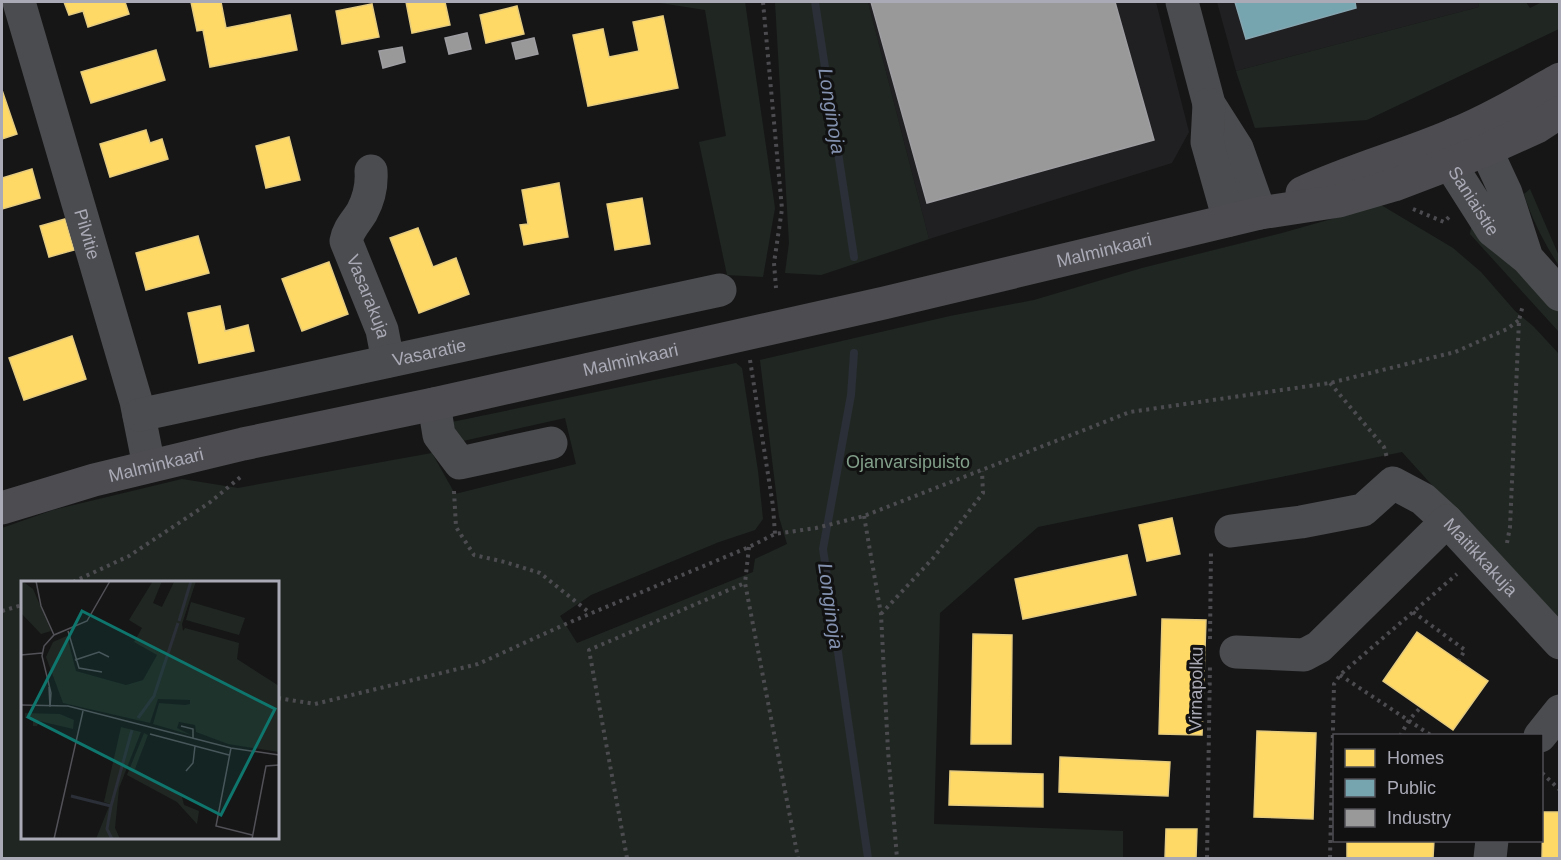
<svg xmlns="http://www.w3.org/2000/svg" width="1561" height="860" viewBox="0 0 1561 860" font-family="Arial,sans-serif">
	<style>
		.built { fill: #202022 }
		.green { fill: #202722; fill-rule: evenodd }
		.homes { fill: #ffd966; stroke: #e5cb7e; stroke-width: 1.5 }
		.public { fill: #76a5af; stroke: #85a6b1; stroke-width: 1.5 }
		.industry { fill: #999; stroke: #9e9ea2; stroke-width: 1.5 }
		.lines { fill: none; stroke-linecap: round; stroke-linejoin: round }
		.stream { stroke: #2b2f37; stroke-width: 8 }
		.path { stroke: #4c4c50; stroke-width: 4; stroke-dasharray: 3 4.5; stroke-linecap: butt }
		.minor { stroke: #4b4c4f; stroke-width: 33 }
		.major { stroke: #4d4d51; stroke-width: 33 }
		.labels { text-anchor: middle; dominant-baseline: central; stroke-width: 6; stroke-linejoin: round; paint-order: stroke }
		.street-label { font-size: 18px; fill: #a9aab6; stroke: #111112 }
		.park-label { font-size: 18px; fill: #829f8a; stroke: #111112 }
		.water-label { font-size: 20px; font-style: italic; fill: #8391ae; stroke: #111112 }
		.inset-river { fill: none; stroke: #2b2f37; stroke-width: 3 }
		.inset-road { fill: none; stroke: #515157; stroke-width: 1.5 }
		.view { fill: #0f766e; fill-opacity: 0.15; stroke: #0f766e; stroke-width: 3 }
		.inset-edge { fill: none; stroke: #a9aab6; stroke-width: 3 }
	</style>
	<rect width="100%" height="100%" fill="#161617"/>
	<!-- built -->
	<path class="built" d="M868,2h288l33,130 -17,31 -243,76z
		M1217,2h261l1,5 -243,64z"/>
	<!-- green -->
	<path class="green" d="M654,2h91l30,206 -12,69 -36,-2 -28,-133 27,-6 -21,-126z
		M775,2h93l61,237 -108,36 -36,-2 4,-30z
		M1478,2h48l4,6 12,-6h17v27l-192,91 -112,8 -19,-57 243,-64z
		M1530,189l29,67v10c-14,-22 -27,-46 -35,-72z
		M1381,205l72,43 28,24 34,39 19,16 25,27v271l-157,-173 -364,75 -98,86 -6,211 189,7v27h-1121v-330l51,-18 129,-31 56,9 194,-35 23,41 121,-30 -11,-46 -111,25 -2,-21 284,-59 6,5 16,103 5,48 -8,11 -36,12 -128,53 -31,21 17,27 176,-71 2,-13 32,-15 -8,-27 -19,-157 190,-44 84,-16 108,-32 140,-35zM22,582h256v256h-256z
		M1472,223l87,89v20l-89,-98z"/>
	<!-- homes -->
	<path class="homes" d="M64,2h61l4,12 -41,13 -5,-16 -14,4z
		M191,2h30l5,26 64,-13 7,35 -87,17 -7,-37 -6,1z
		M406,2h39l5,23 -38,8z
		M372,4l7,33 -37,7 -6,-33z
		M517,6l7,28 -38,9 -6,-28z
		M663,16l15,72 -90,18 -15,-71 30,-6 6,28 30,-6 -6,-29z
		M156,50l9,30 -74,23 -10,-31z
		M2,90l15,44 -15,5z
		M146,130l4,13 12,-4 6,20 -58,18 -10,-33z
		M289,137l11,43 -34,8 -10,-42z
		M32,169l8,29 -38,11v-31z
		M559,183l9,54 -44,8 -4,-20 8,-1 -6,-34z
		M642,198l8,46 -35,6 -8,-46z
		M65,219l9,31 -25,7 -9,-31z
		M418,228l15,39 23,-9 13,36 -50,19 -29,-75z
		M198,236l11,37 -63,17 -10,-37z
		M329,262l19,52 -46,17 -20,-52z
		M220,306l5,25 23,-6 6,26 -55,12 -11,-50z
		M72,336l14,43 -62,21 -15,-42z
		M1172,518l8,36 -33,7 -8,-36z
		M1127,555l9,40 -113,24 -8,-40z
		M1162,619l44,1 -4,115 -43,-1z
		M1417,632l71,49 -35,49 -70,-49z
		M973,634l39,1 -1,109h-40z
		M1257,731l59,2 -3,86 -59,-2z
		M1060,757l110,5 -2,34 -109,-4z
		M950,771l93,3v33l-94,-2z
		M1543,812h17v46h-18z
		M1166,829h31l-1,29h-31z
		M1347,840h87l-1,18h-86z"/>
	<!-- public -->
	<path class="public" d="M1235,2h120l1,6 -110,31z"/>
	<!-- industry -->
	<path class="industry" d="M871,2h244l39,138 -227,63z
		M467,33l4,16 -22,5 -4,-16z
		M534,38l4,16 -22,5 -4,-16z
		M402,47l3,15 -22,6 -4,-17z"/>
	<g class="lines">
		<!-- stream -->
		<path class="stream" d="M815,2l39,255
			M854,353l-3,42 -28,154 45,309"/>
		<!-- path -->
		<path class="path" d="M763,2l19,207 -8,54 2,25
			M1413,209l31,13 5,-5
			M750,360l23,146 2,28
			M1330,383l54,64 3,11
			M454,491l2,36 18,28 31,7 35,11 50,40
			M864,516l17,98 7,137 9,107
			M1507,543l3,-16 9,-207 4,-15
			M749,547l-4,36 53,275
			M73,582l56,-26 80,-53 34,-28
			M2,611l20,-6
			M1413,612l52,38 -6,10
			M881,614l53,-57 49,-64 -1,-22
			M1210,639l1,-89
			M1340,675l92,61
			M278,698l37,6 163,-40 90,-41 181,-76 26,-13 41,-6 48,-12 266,-104 200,-29 125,-31 52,-23 12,-9
			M1400,736l9,-16 12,-13
			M1542,773l18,17
			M627,858l-38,-208 156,-67
			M1207,858l3,-194
			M1330,858l4,-174 6,-9 117,-101"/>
		<!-- minor -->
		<g class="minor">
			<path id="s1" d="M19,2l117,399 13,65"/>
			<path d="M1182,2l27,102 28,44 23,65"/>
			<path d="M1209,104l-2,38 22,78"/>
			<path id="s2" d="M371,171c1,14 -2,28 -9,41 -6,10 -14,17 -16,29l36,89 6,31"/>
			<path id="s3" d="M1527,258l-21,-65 -20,-43 -31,-16 -5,30 42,66 35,28 33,37"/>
			<path d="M434,404l5,31 21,28 91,-20"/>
			<path id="s4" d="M139,415l581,-125"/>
			<path id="s5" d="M1231,531l70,-9 62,-12 30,-27 30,16 24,22 113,122"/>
			<path d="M1236,652l68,3 15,-8 128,-126"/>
			<path d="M1540,736l20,-25"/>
			<path d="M1490,858l2,-18"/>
		</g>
		<!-- major -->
		<g class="major">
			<path d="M1302,193c49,-23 102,-37 151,-58 37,-15 72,-36 107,-56"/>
			<path id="s6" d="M2,508l92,-28 149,-36 191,-40 450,-101 376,-90 79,-12 55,-16 92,-35 51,-23 23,-15"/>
		</g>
	</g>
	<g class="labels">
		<!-- street labels -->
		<g class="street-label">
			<text stroke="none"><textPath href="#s3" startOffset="225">Saniaistie</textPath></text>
			<text stroke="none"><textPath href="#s1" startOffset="242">Pilvitie</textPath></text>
			<text stroke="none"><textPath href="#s6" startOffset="1132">Malminkaari</textPath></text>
			<text stroke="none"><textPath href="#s2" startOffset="136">Vasarakuja</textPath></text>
			<text stroke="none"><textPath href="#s4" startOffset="297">Vasaratie</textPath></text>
			<text stroke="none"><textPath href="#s6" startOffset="646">Malminkaari</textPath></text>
			<text stroke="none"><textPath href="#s6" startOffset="160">Malminkaari</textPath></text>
			<text stroke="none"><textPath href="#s5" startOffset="290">Maitikkakuja</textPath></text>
			<text transform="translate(1196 689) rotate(-89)">Virnapolku</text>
		</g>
		<!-- park labels -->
		<g class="park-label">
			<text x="908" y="462">Ojanvarsipuisto</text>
		</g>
		<!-- water labels -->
		<g class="water-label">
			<text transform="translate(832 111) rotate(81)">Longinoja</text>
			<text transform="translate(831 606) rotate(82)">Longinoja</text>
		</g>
	</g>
	<!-- overview -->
	<g transform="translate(21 581)">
		<rect width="258" height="258" fill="#161617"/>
		<path d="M1,0l11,8 18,42 -10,3 -20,-21zM132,0h9l-9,22 9,4 12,-25 22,-1 -14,43 1,7 2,-3 54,15 -2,16 42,27v66l-51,-8 -32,-12 -1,-7 -16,-3 -2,6 14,7 -38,-11 6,-21 26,2 5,-1v-4l-32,-1 -8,24 -87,-20 -17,-46 7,-15 14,-6 9,35 50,14 17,-5 14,-25 -23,-13 8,-14 -13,-8zM170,21l54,16 -6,17 -53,-15zM4,132l35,1 14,6 -1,9 -34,-8 -2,5h-4v-8h-8zM100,146l20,5 -22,56 -4,40 5,11h-24l14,-35 -6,-2zM123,152l4,2 -13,34 47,28 2,8 15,6 -2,13 -20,-22 -50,-27z" fill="#202722"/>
		<path class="inset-river" d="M158,40l12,-40M117,137l16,-22 24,-73M50,215l40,10M91,258l-5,-10 4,-23 21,-76"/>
		<path class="inset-road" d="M15,0l5,25 13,29M47,50l11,37 23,4M0,74l21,-2M54,79l24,-8 10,5M28,106l1,20 1,-14 -9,-37 2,-10 10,-11 33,-14 23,-40M0,124l47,1 163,42 48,7M160,145l12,3v9M129,153l79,21M210,167l-15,78 36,9M165,190l7,-8 2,-17M33,258l29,-128M231,258l14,-73 13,-1"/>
		<path class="view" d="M61,30l193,98 -54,106 -193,-98z"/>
		<rect width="258" height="258" class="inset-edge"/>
	</g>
	<!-- border -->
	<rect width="1561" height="860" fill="none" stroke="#a9aab6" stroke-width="6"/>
	<!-- legend -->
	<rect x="1333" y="734" width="210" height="108" fill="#111112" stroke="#4e4e54" stroke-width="1.5"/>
	<rect x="1345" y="749" width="30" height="18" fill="#ffd966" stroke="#4e4e54" stroke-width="1.5"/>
	<text x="1387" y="764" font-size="18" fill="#a9aab6">Homes</text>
	<rect x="1345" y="779" width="30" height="18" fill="#76a5af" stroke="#4e4e54" stroke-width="1.5"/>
	<text x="1387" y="794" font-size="18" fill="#a9aab6">Public</text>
	<rect x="1345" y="809" width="30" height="18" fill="#999999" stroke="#4e4e54" stroke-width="1.5"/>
	<text x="1387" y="824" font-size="18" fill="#a9aab6">Industry</text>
</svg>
